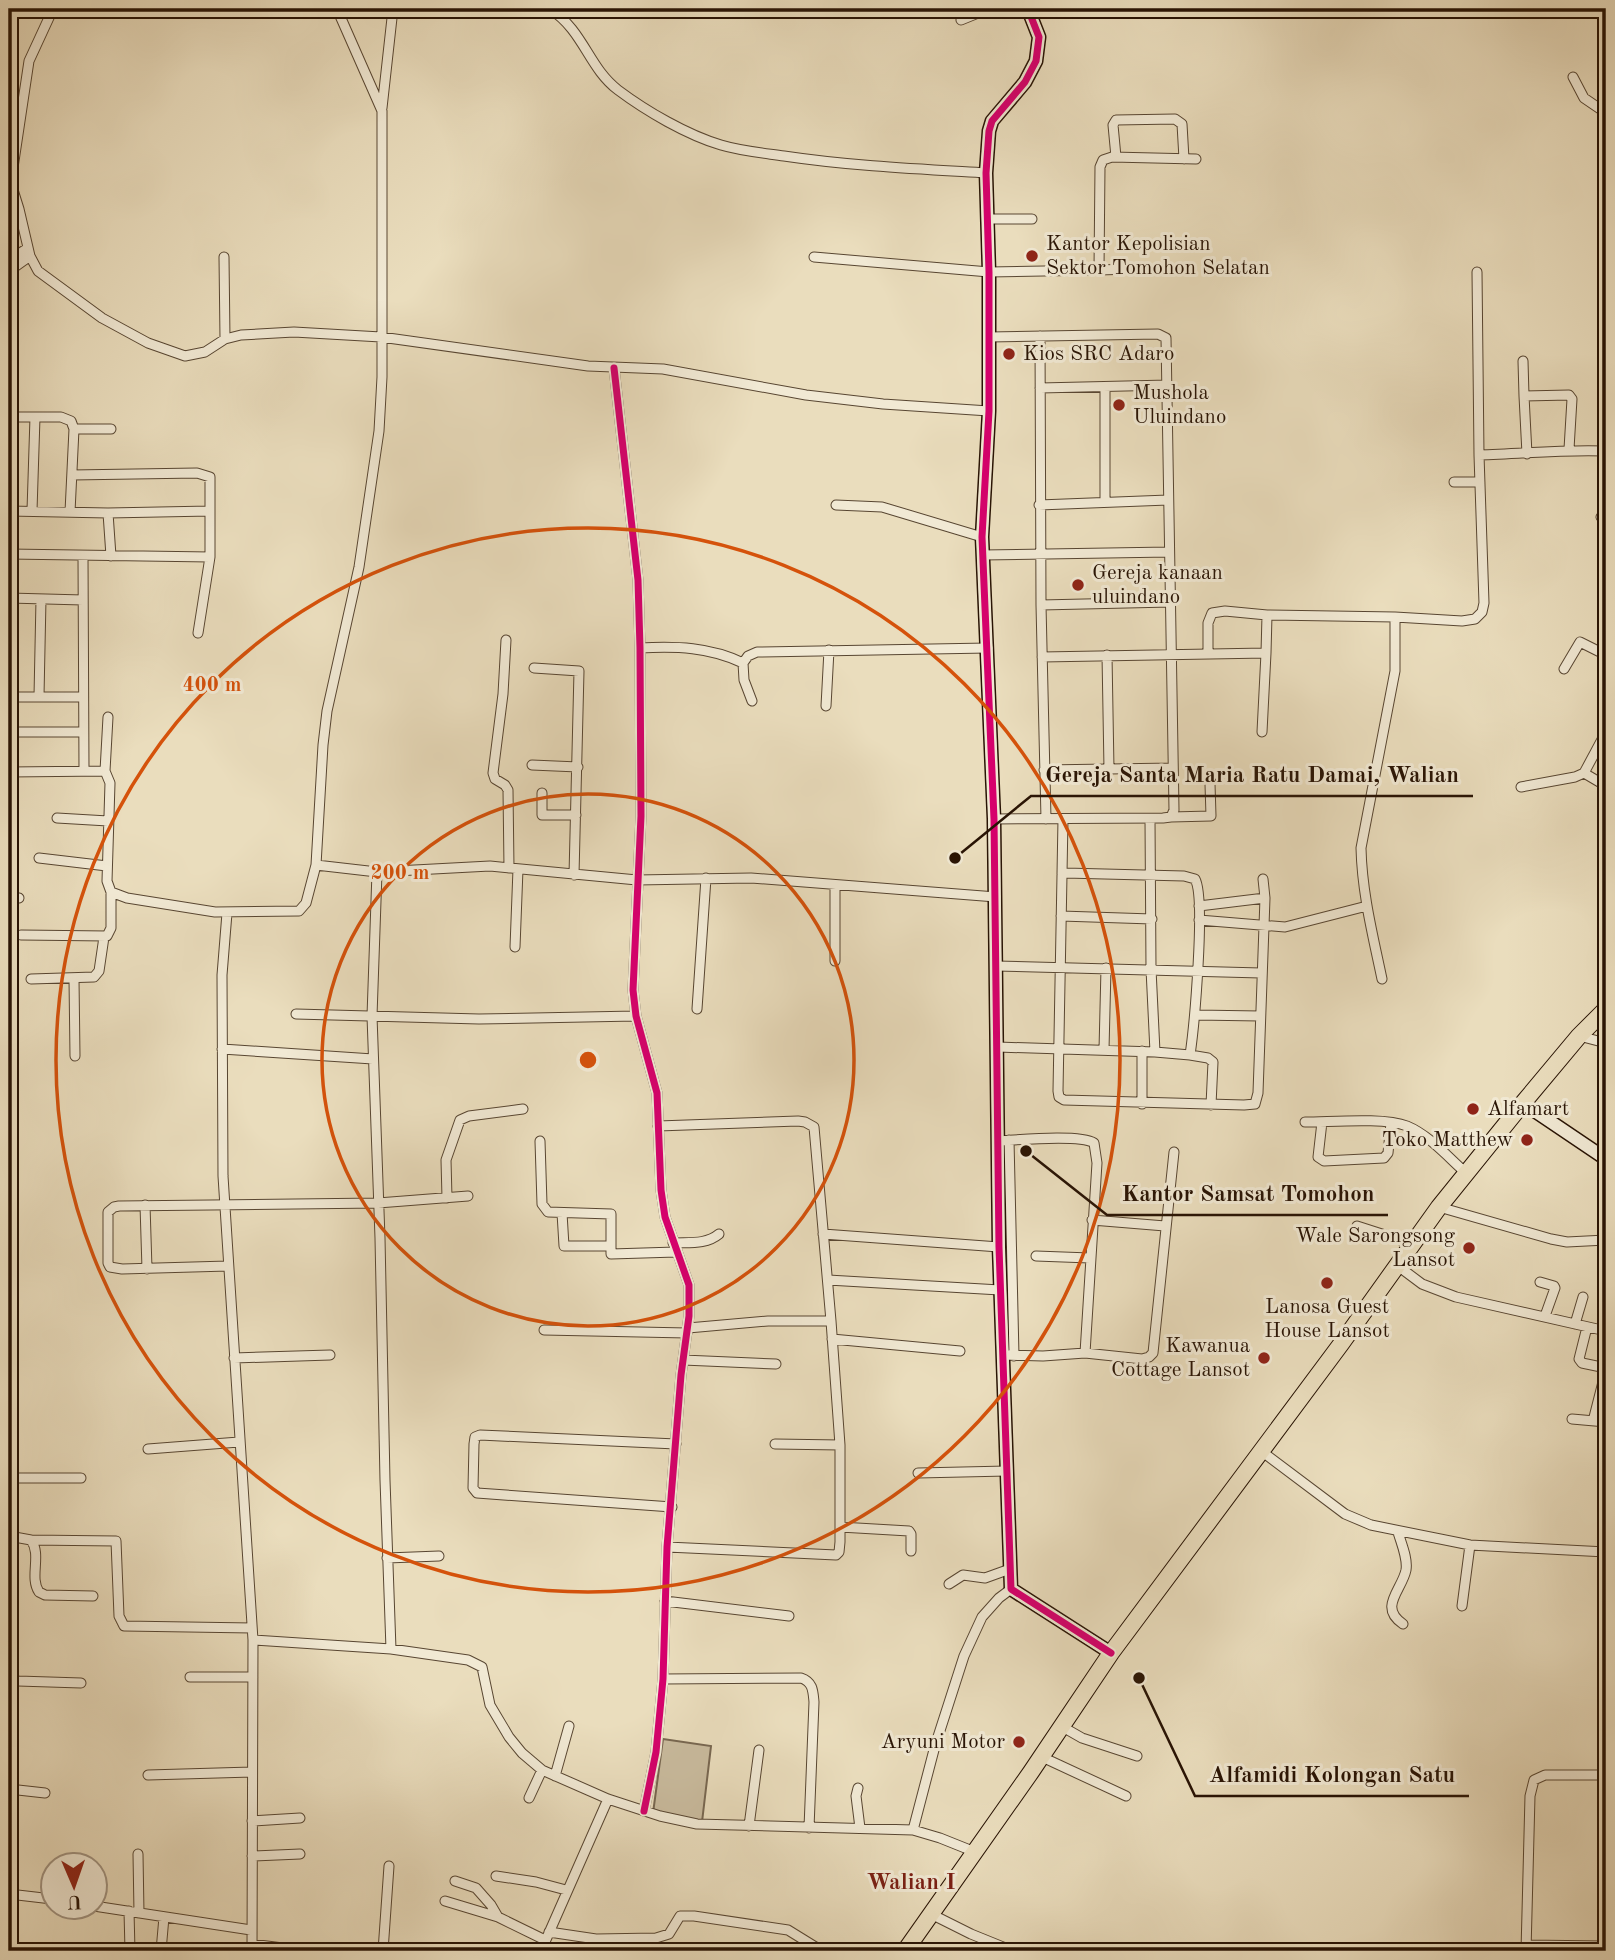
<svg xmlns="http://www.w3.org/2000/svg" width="1615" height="1960" viewBox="0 0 1615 1960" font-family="'Old Standard TT',serif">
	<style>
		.green { fill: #c9bb9e; stroke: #786751; stroke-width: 2 }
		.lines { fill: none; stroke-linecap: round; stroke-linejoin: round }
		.street-casing { stroke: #584632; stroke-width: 11 }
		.secondary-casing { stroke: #281304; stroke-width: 15 }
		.highway-casing { stroke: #281304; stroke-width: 18 }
		.street { stroke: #f1e9d4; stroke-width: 9 }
		.secondary { stroke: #f1e9d4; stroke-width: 12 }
		.highway { stroke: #eaddbd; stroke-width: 16 }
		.cycleway-casing { stroke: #f1e9d4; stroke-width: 11 }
		.cycleway { stroke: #d6006c; stroke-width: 7 }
		.ring { fill: none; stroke: #d5520b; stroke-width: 3.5 }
		.poi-dot { fill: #8f2418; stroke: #f1e9d4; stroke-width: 2.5 }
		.labels { text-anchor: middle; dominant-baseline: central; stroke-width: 6; stroke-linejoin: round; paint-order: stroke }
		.poi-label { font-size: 21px; fill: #281304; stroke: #f1e9d4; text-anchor: start }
		.neighbourhood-label { font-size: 23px; font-weight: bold; fill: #7a1f14; stroke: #f1e9d4 }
		.centre { fill: #d5520b; stroke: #f1e9d4; stroke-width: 3.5 }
		.ring-label { font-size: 21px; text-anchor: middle; font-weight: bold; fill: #d5520b; stroke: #f1e9d4; stroke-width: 6; stroke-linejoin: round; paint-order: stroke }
		.leader { fill: none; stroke: #281304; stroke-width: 2.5 }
		.callout-dot { fill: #281304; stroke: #f1e9d4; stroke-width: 2.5 }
		.callout-label { font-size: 23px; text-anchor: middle; font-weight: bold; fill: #281304; stroke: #f1e9d4; stroke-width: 6; stroke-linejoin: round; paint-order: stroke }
	</style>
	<rect width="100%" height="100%" fill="#eaddbd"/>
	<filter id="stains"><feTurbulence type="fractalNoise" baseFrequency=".00286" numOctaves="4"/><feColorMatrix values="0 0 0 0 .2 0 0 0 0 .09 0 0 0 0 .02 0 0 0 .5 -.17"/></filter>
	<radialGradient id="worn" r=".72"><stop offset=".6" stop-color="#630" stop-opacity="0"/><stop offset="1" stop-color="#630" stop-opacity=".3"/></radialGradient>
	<!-- green -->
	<path class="green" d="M663,1739l48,7 -9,76 -49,-9z"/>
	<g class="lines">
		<!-- street casing -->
		<g class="street-casing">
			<path id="street" d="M550,9c34,22 38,58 68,81 28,21 69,45 103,55 20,6 42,8 63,11 67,10 134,13 202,17
				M961,20l27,-11
				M1573,77l11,21 22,15
				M382,108l11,-99
				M1116,157l-3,-32 3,-5 59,-1 7,5 2,35
				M9,177l10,32 11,47 8,15 64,47 46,25 37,13 20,-4 20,-13 16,-4 53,-3 87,5 207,29 75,3 143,26 77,9 106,7
				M11,181l18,-120 24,-52
				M988,219h44
				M224,257l1,82
				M814,257l175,15 110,-2 1,-103 3,-7 9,-3 84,2
				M9,260l19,-12
				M1099,270l32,-1
				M9,271l21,-15
				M1477,272l2,183
				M1040,336l1,269 5,214
				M989,337l169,-3 8,4 8,472 -3,7 -8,1 -169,1
				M1523,361l1,35 45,-1 3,4 -3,50
				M614,368l24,212 2,68 1,168 -8,174 3,26 21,77 4,97 4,27 24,68v31l-8,59 -14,172 -4,132 -7,73 -12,59
				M1040,388l128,-3
				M1105,388v114
				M1524,396l3,58
				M9,417h52l10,4 3,8 -4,83
				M74,429h37
				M72,475l125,-2 13,4v80l-12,76
				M1454,482h26
				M836,505l46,2 100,30
				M1039,505l129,-5
				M9,511l99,2 102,-2
				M32,511l3,-94
				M108,513l3,43
				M1601,517l5,-1
				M9,554l201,3
				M982,555l187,-3
				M83,556l1,214
				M9,598l74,2
				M1041,605l129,-3
				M506,640l-3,54 -10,79 2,6 10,6 3,5 1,78
				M640,648c36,-2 70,-1 103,15
				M1208,654v-31l4,-10 13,-2 42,4
				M1107,655l2,114
				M1042,657l224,-4 1,-38 128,2 67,4 13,-2 7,-7 2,-9 -5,-148c43,-1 85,-6 127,-4
				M534,668l45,3 -5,204
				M1564,669l16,-27 26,13
				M39,696l2,-97
				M9,697h73
				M752,701l-8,-21 -1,-17 5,-7 9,-4 231,-4
				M826,706l3,-56
				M9,732h74
				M1262,732l4,-79
				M1606,732l-22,41 22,13
				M532,765l46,2
				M1044,770l129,-2
				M105,771l3,-54
				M9,772l96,-1 5,12 -3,98 4,11 16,6 88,14 84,-1 7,-8 10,-38 61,7 113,-6 147,14 114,-2 245,19
				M1521,787l54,-10 9,-4
				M542,793v22h34
				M1171,817l40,-1 -1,-32
				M57,818l51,3
				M39,858l68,8
				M316,865l7,-120 4,-34 32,-144 20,-136 3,-54v-266l-45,-102
				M377,872l-5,144 8,222 5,242 6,169 77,11 14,7 8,38 19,32 13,16 20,17 66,29 52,17 37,8 216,6 27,8 35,14
				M1062,874l1,-55
				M1263,879l2,19
				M9,897l10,1
				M1199,906l66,-8 -7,195 -3,11 -11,1 -180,-5 -5,-3 -1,-6 4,-216 3,-2 119,3 11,3c11,19 -1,149 -5,176l18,3 5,4 -2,43
				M227,913l-5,62 1,201 30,464 -1,311
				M1061,916l91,3
				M1199,920l86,7 82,-21
				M21,935l86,1 4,-8v-36
				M515,947l3,-78
				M835,961v-76
				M996,966l265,7
				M31,979l63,-2 5,-6 5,-34
				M74,979l1,77
				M1382,979c-9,-43 -20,-86 -21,-131l34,-177v-54
				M697,1009l9,-131
				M296,1014l183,5 157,-3
				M1196,1015l64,1
				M1579,1036l27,7
				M998,1047l157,5 -4,-83 -1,-150
				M222,1049l151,10
				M1104,1050l2,-82
				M1142,1051v53
				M1155,1052l35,3
				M1305,1122c26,0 79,-5 102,4 22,9 42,32 59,47
				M1322,1122l-4,35 6,4 60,-3 4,-5 3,-30
				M658,1126l140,-5 7,1 9,5 17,194 9,124v97l-1,10 -3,3 -169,-8
				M1009,1140l5,216
				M540,1141l2,63 6,8 63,2v40l65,-2
				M998,1141c19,-1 82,-7 96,2l3,20 -12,190
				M447,1198l-1,-38 14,-40 9,-4 54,-7
				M145,1205l2,64
				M1439,1207l112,32 16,3 39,-2
				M562,1213l2,33h47
				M1092,1220l73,6
				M1357,1226l56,18
				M823,1234l176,13
				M673,1243c15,-1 33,2 46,-9
				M1036,1256l54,2
				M228,1266l-106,3 -12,-2 -2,-4v-51l6,-5 5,-1 259,-3 90,-7
				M1398,1266l24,18 34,13 150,34
				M828,1280l172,10
				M1540,1282l14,4 1,2 -10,28
				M1575,1324l8,-27
				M1587,1327l-8,32 3,4 24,5
				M688,1328l80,-7h63
				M544,1330l143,3
				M832,1339l128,12
				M1003,1355l40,1 42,-3 57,6 7,-2 4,-4 21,-201
				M234,1358l96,-3
				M683,1360l93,4
				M1572,1419l34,3
				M1593,1421l13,-51
				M775,1444l65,1
				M148,1449l91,-7
				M1260,1450l85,64 26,11 99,20 136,7
				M918,1473l89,-2
				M9,1478h72
				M672,1507l-195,-14 -4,-5 1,-44 1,-7 5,-2 196,9
				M840,1527l69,4 2,3v17
				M1398,1532c3,11 10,26 8,38 -4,20 -28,37 -3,54
				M9,1536l22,4c11,15 -2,37 8,52l6,3 48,1
				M31,1540l85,1 3,75 5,10 128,2
				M387,1558l52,-2
				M949,1584l14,-9 22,3 25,-9
				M665,1601l124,15
				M1462,1606l8,-61
				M253,1640l138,9
				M9,1677l9,4 63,2
				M190,1677h63
				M663,1679l138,-1c12,4 12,13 13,24l-5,126
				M1061,1726l21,12 55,18
				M1042,1757l84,39
				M148,1775l104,-3
				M555,1776l14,-50
				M858,1788l-2,8 4,32
				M9,1789l36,4
				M529,1798l13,-28
				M252,1821l48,-3
				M749,1826l10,-76
				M913,1830l22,-84 29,-90 18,-39 17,-19 12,-9
				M138,1854l1,59
				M252,1856l48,-2
				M496,1876l40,6 30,8
				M455,1881l21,7 15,17 7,12 47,23
				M9,1894l43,5
				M445,1901l53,16
				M94,1906l157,24
				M129,1911l1,40
				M931,1914l40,20 42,17
				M549,1932l47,7 60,-1 13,-4 11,-18h14l94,14 34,21
				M252,1944l54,7
				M1526,1945l80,1
				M161,1951l3,-34
				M383,1951l6,-85
				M541,1951l67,-152
				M1526,1951l4,-155 4,-16 11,-5h61"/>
		</g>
		<!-- secondary casing -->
		<g class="secondary-casing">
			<path id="secondary" d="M1028,9l11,28 -3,24 -11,21 -33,39 -3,10 -3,42 3,99v139l-7,126 12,282 5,428 12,342 100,64
				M1523,1103l83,56"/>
		</g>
		<!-- highway casing -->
		<g class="highway-casing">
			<path id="highway" d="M905,1951l126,-179 80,-119 230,-309 98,-137 84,-104 56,-67 27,-27"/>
		</g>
		<!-- street -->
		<use href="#street" class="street"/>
		<!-- secondary -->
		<use href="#secondary" class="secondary"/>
		<!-- highway -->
		<use href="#highway" class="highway"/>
		<!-- cycleway casing -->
		<g class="cycleway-casing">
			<path id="cycleway" d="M1028,9l11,28 -3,24 -11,21 -33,39 -3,10 -3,42 3,99v139l-7,126 12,282 5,428 12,342 100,64
				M614,368l24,212 2,68 1,168 -8,174 3,26 21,77 4,97 4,27 24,68v31l-8,59 -14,172 -4,132 -7,73 -12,59"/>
		</g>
		<!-- cycleway -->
		<use href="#cycleway" class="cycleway"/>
	</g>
	<!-- distance rings -->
	<g class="ring">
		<circle cx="588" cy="1060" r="266"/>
		<circle cx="588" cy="1060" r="532"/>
	</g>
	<!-- markers -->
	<g class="poi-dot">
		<circle cx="1032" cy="256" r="7"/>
		<circle cx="1009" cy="354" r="7"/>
		<circle cx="1119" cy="405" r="7"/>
		<circle cx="1078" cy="585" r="7"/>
		<circle cx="1473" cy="1109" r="7"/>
		<circle cx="1527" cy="1140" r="7"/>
		<circle cx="1469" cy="1248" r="7"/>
		<circle cx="1327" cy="1283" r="7"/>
		<circle cx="1264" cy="1358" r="7"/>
		<circle cx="1019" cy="1742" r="7"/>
	</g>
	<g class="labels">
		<!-- poi labels -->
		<g class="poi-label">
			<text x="1046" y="244">Kantor Kepolisian<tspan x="1046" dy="24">Sektor Tomohon Selatan</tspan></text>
			<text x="1023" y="354">Kios SRC Adaro</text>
			<text x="1133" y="393">Mushola<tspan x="1133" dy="24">Uluindano</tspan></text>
			<text x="1092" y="573">Gereja kanaan<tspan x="1092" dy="24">uluindano</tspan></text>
			<text x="1487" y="1109">Alfamart</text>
			<text x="1513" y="1140" text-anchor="end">Toko Matthew</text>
			<text x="1455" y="1236" text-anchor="end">Wale Sarongsong<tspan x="1455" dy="24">Lansot</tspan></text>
			<text x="1327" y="1307" text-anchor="middle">Lanosa Guest<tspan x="1327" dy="24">House Lansot</tspan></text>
			<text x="1250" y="1346" text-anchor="end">Kawanua<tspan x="1250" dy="24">Cottage Lansot</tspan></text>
			<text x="1005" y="1742" text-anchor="end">Aryuni Motor</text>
		</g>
		<!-- neighbourhood labels -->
		<g class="neighbourhood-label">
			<text x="911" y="1882">Walian I</text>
		</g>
	</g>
	<circle cx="588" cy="1060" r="10" class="centre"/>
	<g class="ring-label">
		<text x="212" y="691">400 m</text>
		<text x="400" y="879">200 m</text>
	</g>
	<!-- callouts -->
	<path class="leader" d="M955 858L1031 796H1473M1026 1151L1107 1215H1388M1139 1678L1195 1796H1469"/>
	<g class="callout-dot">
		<circle cx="955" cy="858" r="7"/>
		<circle cx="1026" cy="1151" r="7"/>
		<circle cx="1139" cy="1678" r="7"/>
	</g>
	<g class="callout-label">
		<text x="1252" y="782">Gereja Santa Maria Ratu Damai, Walian</text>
		<text x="1248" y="1201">Kantor Samsat Tomohon</text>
		<text x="1332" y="1782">Alfamidi Kolongan Satu</text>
	</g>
	<!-- margin -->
	<rect width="1615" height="1960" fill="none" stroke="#eaddbd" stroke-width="35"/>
	<rect x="10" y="10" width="1594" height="1939" fill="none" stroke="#281304" stroke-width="3.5"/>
	<rect x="18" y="18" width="1580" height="1925" fill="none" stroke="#281304" stroke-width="2"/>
	<!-- north arrow -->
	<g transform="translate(74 1886) rotate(178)"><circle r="33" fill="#f1e9d4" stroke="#a19381" stroke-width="2"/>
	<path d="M0-5L12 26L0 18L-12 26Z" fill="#8f2418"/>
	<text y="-10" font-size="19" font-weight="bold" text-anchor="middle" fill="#281304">U</text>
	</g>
	<rect width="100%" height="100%" filter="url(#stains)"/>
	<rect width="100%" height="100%" fill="url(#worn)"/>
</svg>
